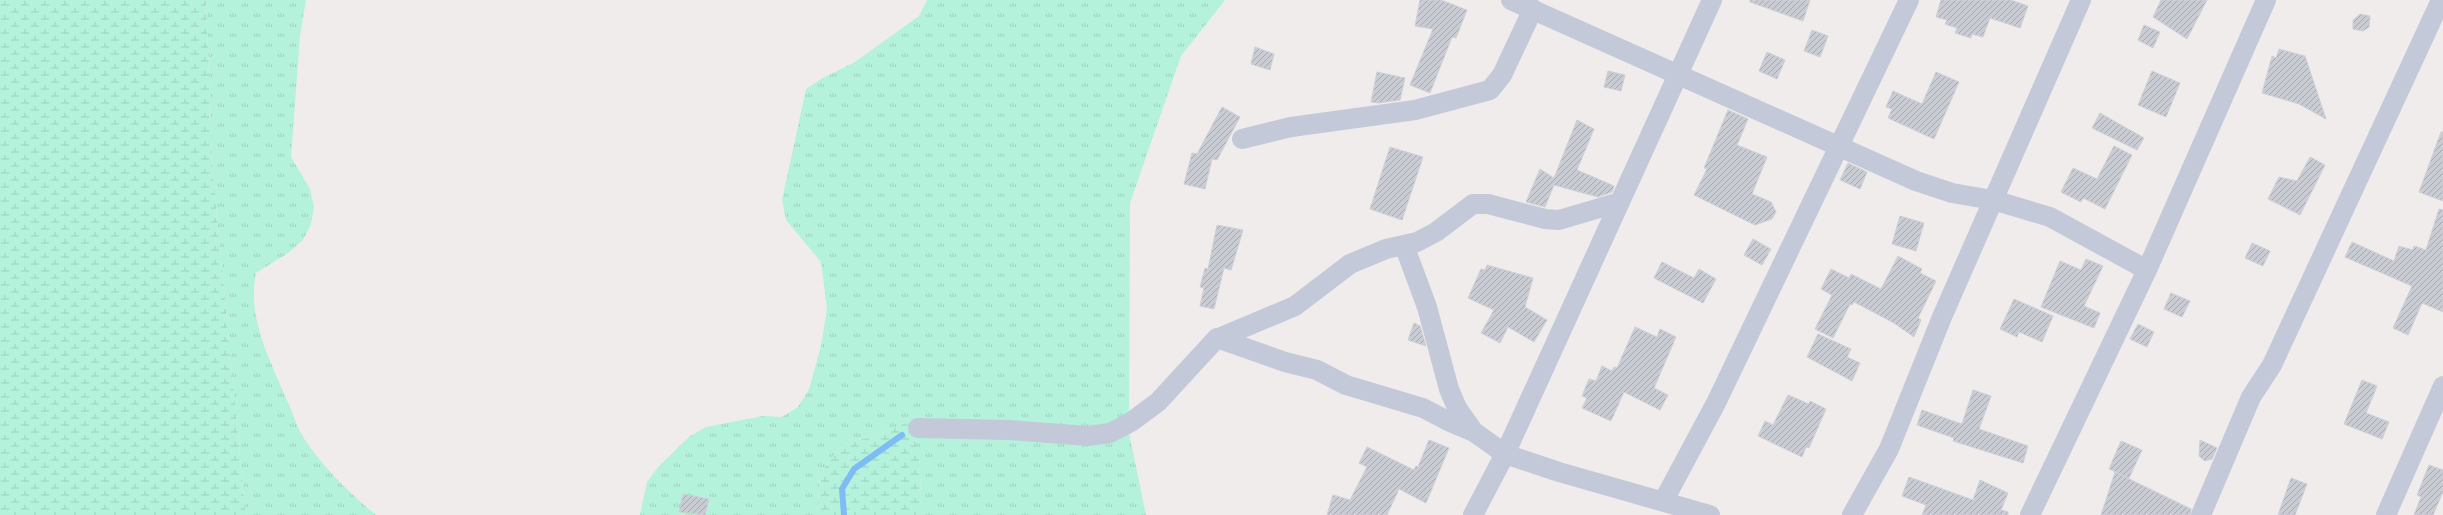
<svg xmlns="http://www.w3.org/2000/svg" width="2443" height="515" viewBox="0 0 2443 515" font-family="'Varela Round',sans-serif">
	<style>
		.grass { fill: url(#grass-tufts) }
		.wetland { fill: url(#wetland-marsh) }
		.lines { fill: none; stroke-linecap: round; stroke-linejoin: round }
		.stream { stroke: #7dbcf4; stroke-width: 6 }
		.building { fill: url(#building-hatch); stroke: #cfcfd8 }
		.minor { stroke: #c3c9d8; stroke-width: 20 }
	</style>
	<defs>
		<pattern id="grass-tufts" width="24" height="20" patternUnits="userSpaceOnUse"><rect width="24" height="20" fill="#b4f2dc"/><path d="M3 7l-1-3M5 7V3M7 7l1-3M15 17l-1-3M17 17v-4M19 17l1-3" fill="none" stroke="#9cd1bf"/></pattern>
		<pattern id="wetland-marsh" width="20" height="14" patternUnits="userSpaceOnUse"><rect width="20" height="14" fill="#b4f2dc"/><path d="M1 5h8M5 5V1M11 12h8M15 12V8" fill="none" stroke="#9cd1bf"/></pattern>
		<pattern id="building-hatch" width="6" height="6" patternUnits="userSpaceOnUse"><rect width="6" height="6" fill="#caccd4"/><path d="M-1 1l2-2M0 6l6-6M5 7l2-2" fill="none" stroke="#a6a8af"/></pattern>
	</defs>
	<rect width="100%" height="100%" fill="#efeceb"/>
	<!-- grass -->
	<path class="grass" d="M206,0h100l-6,36 -9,121 19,32 4,18 -3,17 -8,16 -15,13 -32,20c-9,44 13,85 30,125 6,12 10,27 17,39 18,28 47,57 73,78h-128l-3,-6 -32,-334z
		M927,0h298l-44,56 -51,147 -1,230 17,82h-224l-3,-60 -17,-31 -30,13 -28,6 -19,23 -5,15 -3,34h-177l7,-33 12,-16 30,-29 17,-10 57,-11 19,1 16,-10 11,-18 12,-43 6,-37 -6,-47 -35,-42 -4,-20 24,-111 15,-10 34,-17 64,-46z"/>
	<!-- wetland -->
	<path class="wetland" d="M0,0h206l7,175 32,334 3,6h-248z
		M902,424l8,1 9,30 3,60h-105l3,-34 5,-15 19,-23 28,-6z"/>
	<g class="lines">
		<!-- stream -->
		<path class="stream" d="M844,515l-2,-26 12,-20 48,-34"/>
	</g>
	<!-- building -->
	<path class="building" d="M1420,0h21l26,10 -11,28 -4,-1 -22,56 -20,-8 23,-56 -18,-3z
		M1750,0h60l-7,21 -53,-19z
		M1941,0h70l17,6 -8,22 -30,-10 -7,19 -11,-3 -1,4 -16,-5 2,-5 -12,-4 2,-4 -11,-3z
		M2161,0h46l-20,39 -34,-22z
		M2360,14l10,2 -1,11 -6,4 -10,-2v-9z
		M2144,25l16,7 -7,16 -15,-8z
		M1812,30l16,6 -8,21 -16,-6z
		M1255,47l19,7 -4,16 -19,-6z
		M2279,49l26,7 21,63 -27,-15 -37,-11 10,-37 4,2z
		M1767,52l18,8 -8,19 -18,-8z
		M1608,71l17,4 -4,16 -17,-4z
		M2152,71l28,12 -14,34 -28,-12z
		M1377,72l28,6 -5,22 -22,3 -7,-1z
		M1936,72l23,10 -25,57 -46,-21 4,-9 -6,-2 7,-16 29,13z
		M1222,107l18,10 -23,43 -5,-1 -7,30 -21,-5 8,-31 5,1z
		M1728,110l20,9 -11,26 30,12 -15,37 19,8 5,10 -4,7 -17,6 -61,-30 13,-26 -3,-1z
		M2100,113l44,25 -7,12 -45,-22z
		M1577,120l17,9 -17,41 37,16 -2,6 -14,5 -44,-12 -9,22 -19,-5 14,-33 14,9z
		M2441,132h2v69l-24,-9z
		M2114,146l18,9 -27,54 -22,-11 -2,4 -20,-10 12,-24 24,11z
		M1390,147l33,10 -21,63 -32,-11z
		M2310,157l15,8 -25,50 -32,-16 11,-22 18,4z
		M1848,163l19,9 -7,17 -20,-9z
		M2439,209l4,1v102l-21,-9 -14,32 -15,-7 19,-42 -67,-29 7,-15 42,19 5,-15 14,4 1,-4 12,4z
		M1900,216l24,7 -8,28 -24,-7z
		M1217,225l26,5 -12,40 -7,-2 -10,41 -14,-3 4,-18 -4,-1 5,-19 3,1z
		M1753,239l18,10 -9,16 -18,-10z
		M2252,243l18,8 -7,15 -18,-8z
		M1898,256l24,13 -2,4 16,8 -18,37 3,2 -7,17 -20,-14 -40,-21 -2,3 -2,-1 -17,34 -18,-9 17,-34 -11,-6 10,-20 18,9 2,-4 30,15z
		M2086,259l17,7 -19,40 16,7 -6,15 -53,-21 19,-46 21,9z
		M1662,262l32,16 5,-9 17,10 -13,24 -49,-25z
		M1487,265l46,13 -8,29 22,13 -13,22 -26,-15 -8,16 -19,-10 13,-23 -26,-12 13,-29 4,1z
		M2171,293l19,8 -8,16 -18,-8z
		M2014,299l39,17 -11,26 -23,-10 -2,5 -17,-8z
		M1414,323l6,3 6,20 -18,-6z
		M2138,324l16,8 -7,15 -17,-8z
		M1635,327l22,10 3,-8 16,8 -22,51 14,7 -8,15 -36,-18 -13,29 -29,-13 5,-10 -5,-2 7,-17 7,2 6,-15 10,5 2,-4 3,1z
		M1818,334l33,15 -4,8 13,6 -8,18 -45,-24z
		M2362,380l15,6 -11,27 23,9 -7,17 -38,-15z
		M1973,390l18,6 -12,33 49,17 -5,17 -70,-22 1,-3 -37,-13 5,-15 40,14z
		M1788,395l21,9 1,-3 16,8 -17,39 -3,-1 -4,10 -44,-21 7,-15 8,4z
		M1429,440l20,8 -23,55 -27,-14 -12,26h-60l6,-20 17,5 17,-33 -8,-4 8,-16 47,23 2,-4 2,1z
		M2200,440l17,8 -5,11 -7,2 -6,-5z
		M2121,441l21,9 -13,28 -20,-9z
		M2429,465l14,5v22l-10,23h-19l7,-18 -4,-2z
		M2115,472l76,37 -1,6h-89z
		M1909,477l64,23 7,-20 28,13 -7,17 7,2v3h-86l4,-10 -24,-9z
		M2291,478l16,6 -12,31h-17z
		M683,494l26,5 -4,16 -26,-3z"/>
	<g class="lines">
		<!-- minor -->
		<path class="minor" d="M1511,0l405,181 36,12 41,7 57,17 97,53
			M1242,139l49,-12 124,-17 75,-20 12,-15 31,-66
			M1404,245l23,62 22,82 8,19 17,24
			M1219,338l76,-32 55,-42 36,-15 31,-7 19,-10 37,-28h15l57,15 14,1 61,-18
			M918,428l91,2 79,6 22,-3 21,-11 27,-20 59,-64 68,24 32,8 29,15 77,23 25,13 26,11 31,22 207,-454
			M1664,500l52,-97 193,-403
			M1473,515l32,-61 54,18 151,43
			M1852,515l37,-66 53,-132 139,-317
			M2030,515l117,-245 119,-270
			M2201,515l50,-118 21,-32 169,-365
			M2386,515l57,-129"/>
	</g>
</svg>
